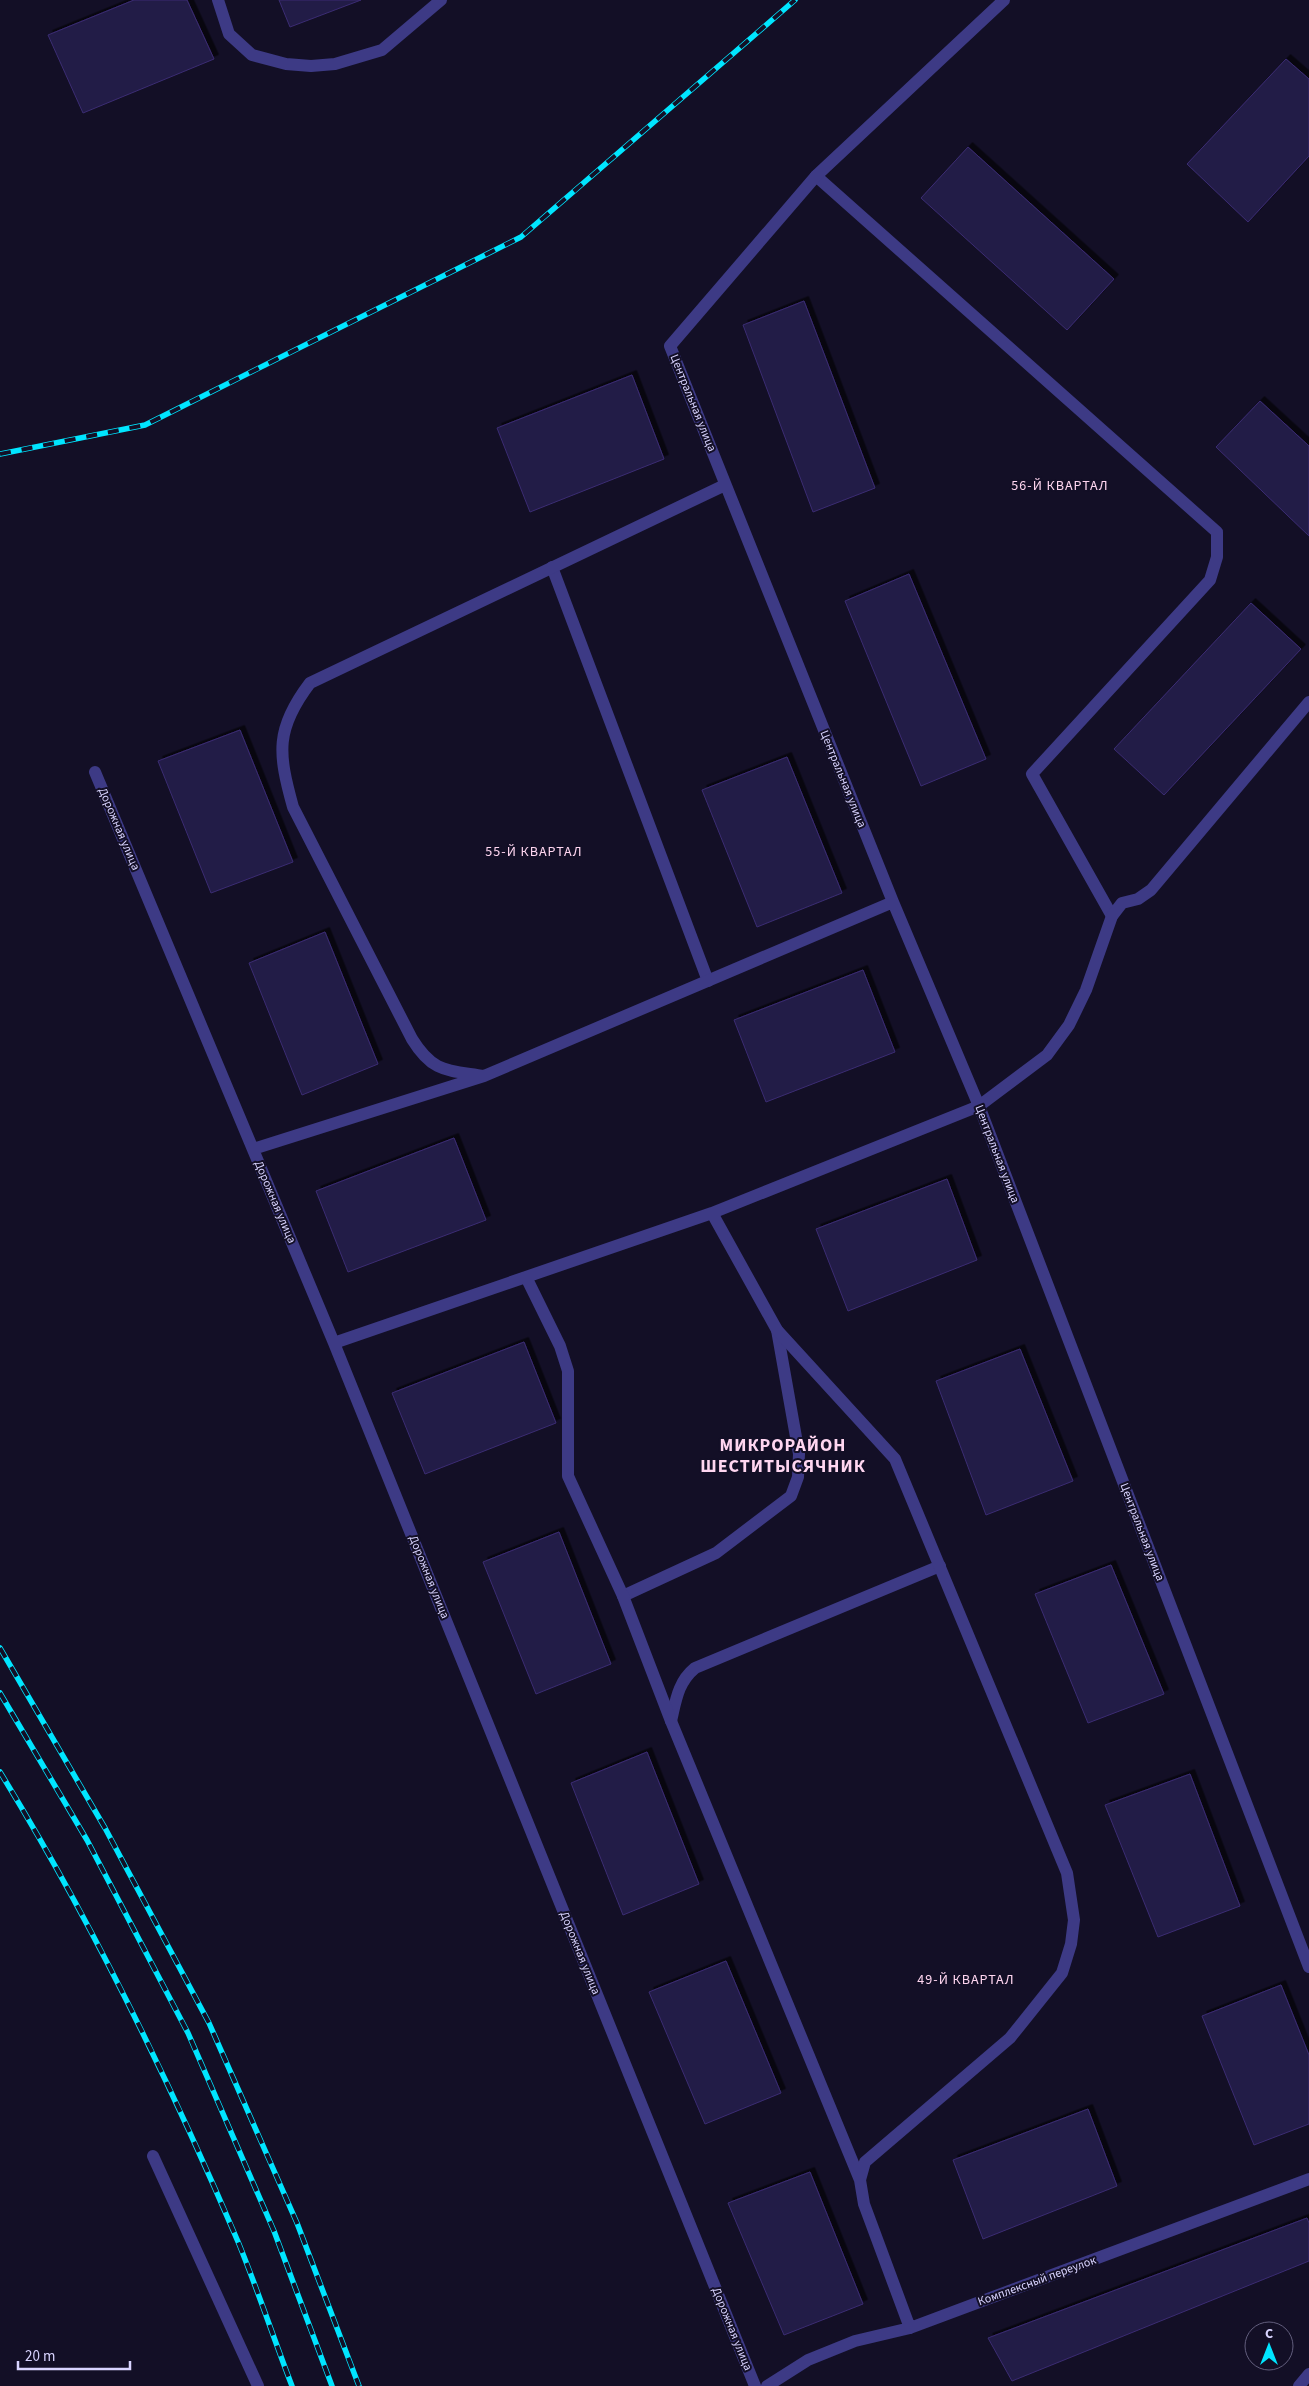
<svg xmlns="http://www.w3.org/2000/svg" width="1309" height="2386" viewBox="0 0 1309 2386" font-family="'Source Sans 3',sans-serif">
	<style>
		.building { fill: #241b47; stroke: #3b2d73; filter: url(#shadow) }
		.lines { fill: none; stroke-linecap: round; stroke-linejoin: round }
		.service { stroke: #3d3a85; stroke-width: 12 }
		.minor { stroke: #3d3a85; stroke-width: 12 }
		.rail-casing { stroke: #00e5ff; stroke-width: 5.5 }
		.rail { stroke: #130f26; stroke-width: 4; stroke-dasharray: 11; stroke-linecap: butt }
		.labels { text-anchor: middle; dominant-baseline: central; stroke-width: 4; stroke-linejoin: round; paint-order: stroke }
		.street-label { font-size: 12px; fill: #d9d4ff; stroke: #130f26 }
		.neighbourhood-label { font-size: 14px; letter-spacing: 1px; fill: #ffd6f0; stroke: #130f26 }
		.district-label { font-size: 18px; font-weight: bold; letter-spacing: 1px; fill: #ffd6f0; stroke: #130f26 }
	</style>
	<defs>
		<filter id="shadow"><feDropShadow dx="4.5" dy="-4.5" stdDeviation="0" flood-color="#0009"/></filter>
	</defs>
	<rect width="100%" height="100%" fill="#130f26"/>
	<!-- building -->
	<path class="building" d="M134,0h53l27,59 -131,54 -35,-78z
		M279,0h82l-71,27z
		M1286,59l23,20v77l-61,66 -61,-58z
		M968,147l146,132 -47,51 -146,-132z
		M804,301l71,187 -62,24 -70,-187z
		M632,375l32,84 -134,53 -33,-84z
		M1260,401l49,45v90l-93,-89z
		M909,574l77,185 -65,27 -76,-185z
		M1251,603l50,46 -137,146 -50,-46z
		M240,730l53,132 -82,31 -53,-132z
		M787,757l55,136 -85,34 -55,-137z
		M325,932l53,132 -76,31 -53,-132z
		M863,970l32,82 -129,50 -32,-82z
		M454,1138l32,82 -138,52 -32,-81z
		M947,1179l30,81 -129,51 -32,-82z
		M524,1342l32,81 -131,51 -33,-81z
		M1020,1349l53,132 -87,34 -50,-134z
		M559,1532l52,132 -75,30 -53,-132z
		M1111,1565l53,129 -76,29 -53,-129z
		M647,1752l52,132 -76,31 -52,-132z
		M1190,1774l50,132 -82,31 -53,-132z
		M726,1961l55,132 -76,31 -56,-132z
		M1281,1985l28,70v69l-55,21 -52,-129z
		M1088,2109l29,77 -134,53 -30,-79z
		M810,2172l53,132 -79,31 -56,-132z
		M1307,2218l2,5v38l-297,120 -24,-43z"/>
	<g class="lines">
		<!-- service -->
		<path class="service" d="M816,176l401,356v25l-7,23 -178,194 80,142
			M552,567l156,414
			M623,1596l93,-43 75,-57 7,-19 1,-23 -22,-124
			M671,1721c5,-21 7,-39 24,-53l245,-102"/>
		<!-- minor -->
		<path class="minor" d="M218,0l11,34 23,21 34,9 25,2 24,-2 47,-14 59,-50
			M1004,0l-188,176 -146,170 223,556 86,204 330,861
			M95,772l239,571 421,1043
			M484,1076c-37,-6 -51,-3 -72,-37l-119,-232c-15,-54 -18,-78 17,-124l415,-198
			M253,1149l231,-73 409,-174
			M712,1213l65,117 118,129 172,414 7,47 -3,24 -9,29 -52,65 -145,124 -5,18 4,24 46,124
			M526,1277l34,69 8,25v105l55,120 48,125 189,459
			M334,1343l378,-130 267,-107 68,-51 22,-30 17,-35 26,-74 10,-13 16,-4 13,-9 158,-188
			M153,2156l105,230
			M767,2386l41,-26 47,-19 55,-13 399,-149
			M1299,2386l10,-12"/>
		<!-- rail casing -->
		<g class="rail-casing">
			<path id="rail" d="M0,454l145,-29 376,-188 274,-237
				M0,1648l105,180 104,195 88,200 62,163
				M0,1693l87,147 101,193 86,198 58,155
				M0,1772c92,150 170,310 239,472 19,47 35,95 53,142"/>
		</g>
		<!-- rail -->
		<use href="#rail" class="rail"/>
	</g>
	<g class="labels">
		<!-- street labels -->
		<g class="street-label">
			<text transform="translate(693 403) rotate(68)">Центральная улица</text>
			<text transform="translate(843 779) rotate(68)">Центральная улица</text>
			<text transform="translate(119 829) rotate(67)">Дорожная улица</text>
			<text transform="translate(997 1154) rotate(69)">Центральная улица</text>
			<text transform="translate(275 1202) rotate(67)">Дорожная улица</text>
			<text transform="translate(1142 1532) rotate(69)">Центральная улица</text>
			<text transform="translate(429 1577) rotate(68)">Дорожная улица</text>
			<text transform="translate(580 1953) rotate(68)">Дорожная улица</text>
			<text transform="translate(1037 2281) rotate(-20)">Комплексный переулок</text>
			<text transform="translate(732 2329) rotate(68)">Дорожная улица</text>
		</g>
		<!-- neighbourhood labels -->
		<g class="neighbourhood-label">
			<text x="1060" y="486">56-Й КВАРТАЛ</text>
			<text x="534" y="852">55-Й КВАРТАЛ</text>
			<text x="966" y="1980">49-Й КВАРТАЛ</text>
		</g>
		<!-- district labels -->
		<g class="district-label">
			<text x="783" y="1445">МИКРОРАЙОН<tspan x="783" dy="21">ШЕСТИТЫСЯЧНИК</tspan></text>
		</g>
	</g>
	<!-- north arrow -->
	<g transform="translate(1269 2346)"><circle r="24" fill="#130f26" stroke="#625e7d"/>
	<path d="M0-4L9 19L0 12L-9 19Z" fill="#00e5ff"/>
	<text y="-8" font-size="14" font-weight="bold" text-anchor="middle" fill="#d9d4ff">С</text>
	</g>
	<!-- scale -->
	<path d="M18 2361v8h112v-8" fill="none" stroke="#d9d4ff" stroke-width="2.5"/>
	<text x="25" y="2361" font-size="15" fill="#d9d4ff" stroke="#130f26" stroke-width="4" paint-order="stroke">20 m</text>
</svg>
